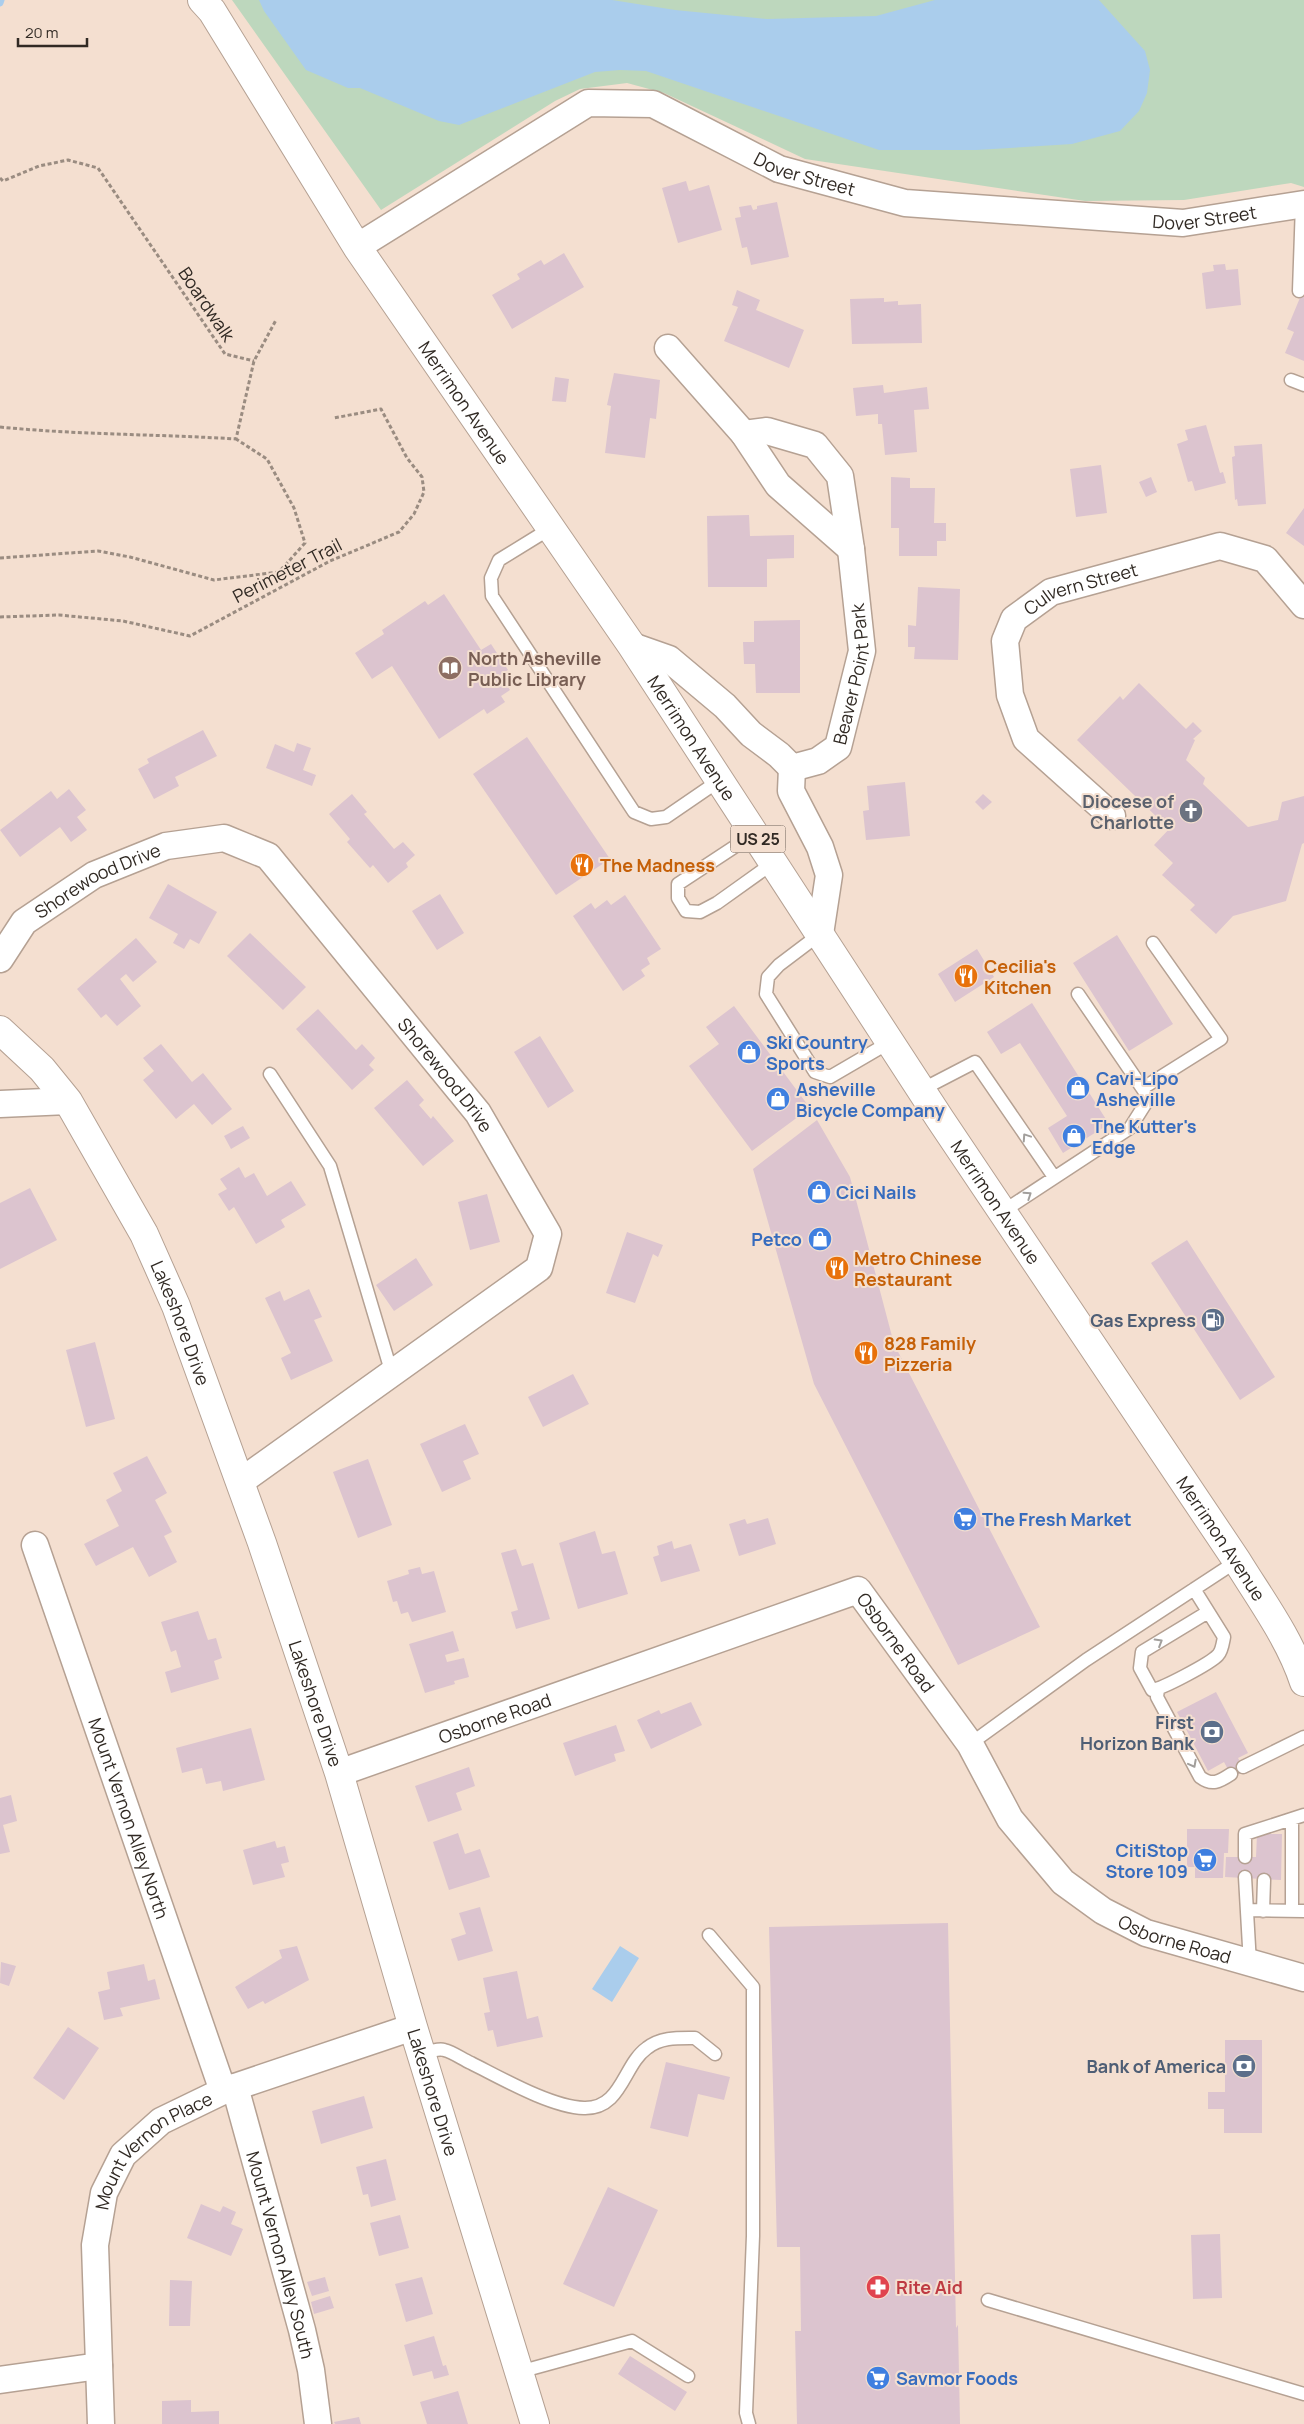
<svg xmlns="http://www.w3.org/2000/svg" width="1304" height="2424" viewBox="0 0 1304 2424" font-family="Manrope,sans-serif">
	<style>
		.green { fill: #bdd7bd }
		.water { fill: #aacdec }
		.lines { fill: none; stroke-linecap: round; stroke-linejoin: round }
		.stream { stroke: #aacdec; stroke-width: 7 }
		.building { fill: #dcc4cf }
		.lane-casing { stroke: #b5a193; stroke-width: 15 }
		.street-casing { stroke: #b5a193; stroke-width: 29 }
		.secondary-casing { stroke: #b5a193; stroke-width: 30 }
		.primary-casing { stroke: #b5a193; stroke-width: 30 }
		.path { stroke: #9a8c81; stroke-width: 3; stroke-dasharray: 4 2.5; stroke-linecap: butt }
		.lane { stroke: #fff; stroke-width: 12 }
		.street { stroke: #fff; stroke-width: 26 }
		.secondary { stroke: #fff; stroke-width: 28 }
		.primary { stroke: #fff; stroke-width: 28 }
		.oneway { stroke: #a29f9c }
		.labels { text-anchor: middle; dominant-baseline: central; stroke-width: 4; stroke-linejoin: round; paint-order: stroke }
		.shield { fill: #f4dfd0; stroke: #6c6058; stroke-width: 1 }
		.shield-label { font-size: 16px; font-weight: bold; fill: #312a24 }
		.street-label { font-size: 18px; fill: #312a24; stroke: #f4dfd0 }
		.education-label { font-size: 18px; font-weight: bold; fill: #785e54; stroke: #f4dfd0; text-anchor: start }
		.worship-label { font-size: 18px; font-weight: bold; fill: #5b616d; stroke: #f4dfd0; text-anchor: end }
		.food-label { font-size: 18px; font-weight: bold; fill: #c56008; stroke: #f4dfd0; text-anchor: start }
		.shop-label { font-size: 18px; font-weight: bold; fill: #366cbe; stroke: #f4dfd0; text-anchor: start }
		.service-label { font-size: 18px; font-weight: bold; fill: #4e5e75; stroke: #f4dfd0; text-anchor: end }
		.health-label { font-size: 18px; font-weight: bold; fill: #be3a42; stroke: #f4dfd0; text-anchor: start }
	</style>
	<rect width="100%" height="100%" fill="#f4dfd0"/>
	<!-- green -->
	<path class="green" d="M232,0h1072v187l-13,-4 -107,17 -99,1 -280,-42 -141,-66 -37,-10 -47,6 -25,12 -174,109z"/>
	<!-- water -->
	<path class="water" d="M259,0h353l63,10 92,9 109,-3 59,-16h164l46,51 5,19 -3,23 -8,18 -19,20 -48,13 -96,6h-97l-233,-79 -26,-1 -25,2 -136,53 -20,-4 -79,-33h-12l-42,-18 -42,-59z
		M620,1946l19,12 -27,44 -20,-13z"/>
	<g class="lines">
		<!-- stream -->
		<path class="stream" d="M0,3l1,-3"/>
	</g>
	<!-- building -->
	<path class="building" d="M686,181l3,10 20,-6 13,45 -44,13 -16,-55z
		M777,202l12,55 -38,8 -4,-18 -5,1 -7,-30 6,-1 -2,-10 12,-2 2,5 4,-1v-3z
		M564,253l20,34 -72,42 -20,-34 28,-16 -3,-5 24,-14 3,5z
		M1225,264l1,6 12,-1 3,36 -35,4 -4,-36 12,-2 -1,-6z
		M1304,288v73l-19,-8 9,-21 -7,-3z
		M737,290l23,10 -4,10 48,20 -15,38 -65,-27 14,-34 -6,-2z
		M884,298v4l14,-1v4l23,-1 1,39 -70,1 -2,-45z
		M614,373l46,7 -4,39 -6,-1 -5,40 -40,-5 6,-47 -4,-1z
		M555,377l14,2 -3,23 -14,-1z
		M883,385l1,8 43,-6 2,22 -15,1 3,42 -32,3 -3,-31h-4v-10l-22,2 -3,-28z
		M1206,425l14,48 3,-1 3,11 -31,8 -3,-10 -4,1 -11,-38 11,-4 -3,-10z
		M1262,444l4,60 -28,2 -1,-7 -2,1 -3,-43 3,-1 -1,-10z
		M1101,465l6,48 -31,4 -6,-48z
		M891,477l19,1v10h25l-1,35h12v18h-9v15h-38v-28h-8z
		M1151,477l6,15 -11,5 -7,-15z
		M1304,508v38l-18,-13z
		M749,515l1,21 44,-1v23l-27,1v28h-59l-1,-71z
		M918,587l42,2 -2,71 -44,-1 1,-12h-7v-22l8,1z
		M444,594l37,56 10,-6 17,26 -8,5 10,15 -9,6 4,6 -18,12 -3,-5 -45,30 -47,-73 -20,13 -17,-26 29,-19 -2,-4 43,-29 3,4z
		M800,620v73h-44l-1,-29h-11l-1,-22h11v-21z
		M1139,683l47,46 7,-7 9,9 -9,8 2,1 -9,20 19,18 -2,6 45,43 30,-7 4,-18 22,-6v47l-2,1 -16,57 -53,15 -17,18 -26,-24 5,-5 -33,-30 11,-12 -19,-18 18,-19 -5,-4 -6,-1 -84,-81 43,-44 3,4z
		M203,730l14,26 -42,21 4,9 -25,13 -16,-30 11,-6 -2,-4z
		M527,737l83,122 -54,36 -83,-121z
		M297,743l14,5 -8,22 13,5 -4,11 -46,-18 9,-24 19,8z
		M905,782l5,54 -44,4 -3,-29 6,-1 -2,-24z
		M69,789l17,21 -9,7 10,13 -16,12 -11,-15 -40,30 -20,-27 51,-39 6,8z
		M352,794l15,18 -3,2 30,35 9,-7 12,13 -9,8 2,4 -20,16 -15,-18 -3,3 -23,-26 3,-3 -21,-25z
		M983,794l9,8 -9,8 -8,-8z
		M168,884l49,28 -18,32 -9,-5 -6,10 -11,-6 5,-9 -29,-16z
		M440,894l24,39 -27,17 -25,-39z
		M625,895l36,54 -14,9 3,6 -9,6 4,6 -22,15 -50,-75 18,-13 4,6 12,-9 4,5z
		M250,933l56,54 -23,23 -56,-54z
		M1117,935l56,89 -44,27 -56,-88z
		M136,938l21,24 -24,20 -7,-8 -6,5 21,27 -24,20 -11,-12 -5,4 -24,-29z
		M977,949l17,28 -39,25 -17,-28z
		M1032,1003l77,121 -46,29 -15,-25 19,-12 -47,-73 -19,11 -14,-22z
		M734,1006l76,102 -58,43 -63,-85 30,-22 -13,-17z
		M318,1009l38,41 6,-6 13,14 -6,7 5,5 -22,20 -56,-61z
		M540,1036l34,55 -26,17 -34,-56z
		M161,1044l31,38 11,-9 29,36 -20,16 -18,-21 -18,15 -33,-39 11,-9 -11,-13z
		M407,1080l17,20 -5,5 12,14 2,-3 21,25 -31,25 -49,-58z
		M817,1120l33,57 44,167 146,283 -82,38 -144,-281 -61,-215z
		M243,1126l7,12 -19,11 -7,-13z
		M239,1167l6,11 9,-5 13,23 24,-15 15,24 -25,15 4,7 -29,17 -22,-37 -5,4 -11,-17 9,-5 -7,-10z
		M30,1188l27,52 -57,29v-66z
		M487,1194l13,48 -30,8 -12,-48z
		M627,1232l36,13 -5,12 -5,-3 -18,49 -29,-10z
		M1187,1240l88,137 -35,23 -89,-137z
		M416,1258l17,27 -39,26 -18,-26z
		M309,1289l13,28 -8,3 19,41 -42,19 -10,-22 10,-5 -26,-55 15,-7 4,10z
		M95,1342l20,77 -29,8 -20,-77z
		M573,1374l16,30 -46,23 -15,-30z
		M465,1424l14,30 -16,7 8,18 -29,13 -22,-48z
		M147,1456l20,37 -12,7 17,32 -8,4 13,26 -28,15 -16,-30 -37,19 -12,-22 35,-18 -13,-26 16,-9 -9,-18z
		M368,1459l24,66 -34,13 -25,-66z
		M768,1518l8,26 -37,12 -10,-32 16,-5 2,5z
		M595,1531l7,23 13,-3 13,43 -50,15 -19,-66z
		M672,1541l2,8 17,-5 9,27 -39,11 -8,-25 6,-2 -2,-9z
		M516,1549l6,17 11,-3 17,56 -34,10 -5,-17 7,-2 -17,-57z
		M420,1567l2,7 12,-3 12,41 -34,10 -4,-10 -7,2 -4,-13 -4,1 -6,-21 22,-7 -1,-4z
		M198,1611l10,29 8,-2 6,20 -8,3 5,18 -48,14 -6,-21 16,-5 -5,-17 -5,2 -10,-30z
		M453,1631l6,20 -14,4 2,7 17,-4 5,19 -15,4 1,3 -30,9 -16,-49z
		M1216,1692l32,61 -10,5 7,13 -13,6 -8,-15 -16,9 -31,-59z
		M691,1702l11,23 -51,24 -14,-29 22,-10 2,4z
		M616,1725l9,26 -11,3 2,7 -41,15 -12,-33z
		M251,1728l14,52 -42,11 -2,-10 -15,3 -4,-16 -20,5 -6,-25z
		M469,1767l6,19 -19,7 6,17 -34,12 -13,-36z
		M11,1795l6,26 -14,4 7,27 -10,2v-56z
		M1187,1829h42l-1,24h-4l-1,25h-28v-11h-8z
		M458,1833l7,21 15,-5 10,28 -41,13 -16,-48z
		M1257,1834h25l-1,46 -56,-3 1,-20h30z
		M275,1841l2,7 8,-2 4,16 -8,2 4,13 -32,8 -10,-35z
		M480,1907l13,44 -35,10 -7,-22 15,-5 -7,-21z
		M948,1923l8,405 2,-3 2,99h-163l-2,-93h6l-1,-84h-23l-8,-320z
		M297,1946l12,34 -44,24 -2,-3 -15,8 -13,-22 47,-29 -3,-8z
		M1,1962l15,4 -7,20 -9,-3z
		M144,1964l4,17 7,-2 5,20 -40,9 3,8 -19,4 -6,-28 12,-3 -3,-17z
		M517,1971l10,48 11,-3 5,21 -46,10 -4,-17 -5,1 -4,-18 6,-1 -7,-34z
		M68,2027l31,21 -35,52 -31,-22z
		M1225,2040h37v93h-38v-24h-16v-17h17z
		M666,2062l64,15 -6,23 -26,-6 -10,43 -38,-9z
		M364,2096l9,32 -52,16 -9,-33z
		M386,2159l10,41 -25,7 -3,-13 -5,1 -7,-28z
		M608,2187l50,23 -44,97 -51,-23z
		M201,2204l19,8 3,-6 13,6 -5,12 12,5 -12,27 -44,-18z
		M400,2215l9,33 -30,8 -9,-33z
		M1220,2234l2,64 -29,1 -2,-64z
		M325,2277l4,14 -17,5 -5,-14z
		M422,2277l11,37 -27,8 -11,-38z
		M170,2280l22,1 -2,45h-21z
		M330,2296l4,12 -20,6 -3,-12z
		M434,2336l9,30 3,-1 3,10 -15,4 -2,-8 -19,5 -9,-31z
		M630,2356l57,36 -12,19 -57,-37z
		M458,2391l10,33h-41l-7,-22z
		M191,2400v12l28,-1v13h-57v-23z
		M359,2417l2,7h-26l-1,-2z"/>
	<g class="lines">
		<!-- lane casing -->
		<g class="lane-casing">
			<path id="lane" d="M1299,291l3,-87
				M1291,380l13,5
				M551,528l-52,32 -8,18 1,18 142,216 17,7 15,-2 54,-37
				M754,834l-76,50v14l8,13 14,1 17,-9 56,-40
				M820,934l-41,31 -11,12 -2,17 49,78 15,5 60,-35
				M270,1074l60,92 62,208
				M1143,1088l78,-49 -68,-96
				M921,1090l54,-28 79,115
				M1002,1212l128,-84 19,-30 -71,-104
				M1194,1589l30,48c-1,5 -2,14 -6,18 -7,8 -56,34 -66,35l-12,-22 2,-16 66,-40
				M1158,1689l-1,8 43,80c12,9 19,5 31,-3
				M970,1744l116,-84 151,-99
				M1243,1767l61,-30
				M1245,1857v-23l59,-19
				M1245,1877l5,87
				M1247,1910l57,1
				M1263,1911l1,-31
				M1292,1911v-92
				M709,1935l44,52v249l-7,177 3,11
				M422,2054c6,-2 16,-6 22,-4 9,2 18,9 27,13 30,15 80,44 113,45 38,1 39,-43 63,-60 14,-11 31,-10 48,-10l20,16
				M988,2300l316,94
				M519,2372l113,-31 56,35"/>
		</g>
		<!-- street casing -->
		<g class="street-casing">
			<g id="street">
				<path id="s1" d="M357,247l231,-144 65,1 126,65 126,34 278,20 121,-19"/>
				<path d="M744,434l34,51 73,64"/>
				<path id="s2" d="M632,646l37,13 56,47 26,28 28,21 13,13 26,-7 20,-14 24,-96 -11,-102 -11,-73 -25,-31 -48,-14 -23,3 -76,-86"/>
				<path d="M792,768l-1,23 29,56 9,28 -9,59"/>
				<path id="s3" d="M1112,816l-86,-77 -16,-44 -5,-54 9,-22 37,-27 169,-46 45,13 39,46"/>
				<path id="s4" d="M0,959l24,-37 70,-47 72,-29 58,-8 44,18 210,257 70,121 -9,34 -299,214"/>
				<path d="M0,1104l68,-3"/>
				<path id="s5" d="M35,1545l188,546"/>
				<path id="s6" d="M339,1773l519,-183 112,154 40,75 53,63 40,29 43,22 158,45"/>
				<path id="s7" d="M235,2087l67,243 9,40 7,54"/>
				<path d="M0,2380l99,-14"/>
				<path id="s8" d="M101,2424l-6,-179 9,-52 19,-38 38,-34 62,-30 190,-64"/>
			</g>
		</g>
		<!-- secondary casing -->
		<g class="secondary-casing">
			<g id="secondary">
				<path id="s9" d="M0,1030l42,39 26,32 76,133 32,72 86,237 77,230 74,254 122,397"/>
			</g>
		</g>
		<!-- primary casing -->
		<g class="primary-casing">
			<g id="primary">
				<path id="s10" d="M202,0l10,11 145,236 275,399 308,473 297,442c24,39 53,78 67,121"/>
			</g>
		</g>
		<!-- path -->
		<path class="path" d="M0,178l3,3 36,-15 29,-6 30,8 127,186 29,7
			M0,427c79,8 157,7 236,12l18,-78 22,-41
			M0,558l98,-7 32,6 84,23 65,-8 26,-29 -11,-35 -27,-49 -31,-20
			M0,617l59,-2 64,6 67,15 140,-75 69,-29 15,-18 10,-22 -2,-15 -15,-19 -26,-49 -47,9"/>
		<!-- lane -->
		<use href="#lane" class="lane"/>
		<!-- street -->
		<use href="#street" class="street"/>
		<!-- secondary -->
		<use href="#secondary" class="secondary"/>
		<!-- primary -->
		<use href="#primary" class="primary"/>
	</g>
	<!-- one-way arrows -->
	<defs><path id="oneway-chevron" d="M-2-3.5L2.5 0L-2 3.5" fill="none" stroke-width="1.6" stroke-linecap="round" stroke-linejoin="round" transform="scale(1.25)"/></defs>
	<g class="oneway">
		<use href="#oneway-chevron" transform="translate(1026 1137) rotate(-124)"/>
		<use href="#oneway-chevron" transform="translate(1028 1195) rotate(-34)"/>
		<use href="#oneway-chevron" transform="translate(1159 1642) rotate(-31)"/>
		<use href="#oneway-chevron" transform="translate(1193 1764) rotate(62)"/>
	</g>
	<!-- icons -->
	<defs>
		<g id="library-disc" transform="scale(1.25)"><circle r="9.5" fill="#8d6e63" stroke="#f4dfd0"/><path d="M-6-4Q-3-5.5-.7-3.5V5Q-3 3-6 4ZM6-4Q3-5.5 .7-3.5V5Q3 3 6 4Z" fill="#fff"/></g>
		<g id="church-disc" transform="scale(1.25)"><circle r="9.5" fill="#6b7280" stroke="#f4dfd0"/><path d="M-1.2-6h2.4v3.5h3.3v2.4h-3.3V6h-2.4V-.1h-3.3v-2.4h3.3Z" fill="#fff"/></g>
		<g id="restaurant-disc" transform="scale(1.25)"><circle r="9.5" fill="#e8710a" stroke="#f4dfd0"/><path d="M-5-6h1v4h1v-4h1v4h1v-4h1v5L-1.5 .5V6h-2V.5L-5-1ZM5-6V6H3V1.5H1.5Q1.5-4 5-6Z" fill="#fff"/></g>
		<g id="shop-disc" transform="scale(1.25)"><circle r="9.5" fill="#3f7fe0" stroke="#f4dfd0"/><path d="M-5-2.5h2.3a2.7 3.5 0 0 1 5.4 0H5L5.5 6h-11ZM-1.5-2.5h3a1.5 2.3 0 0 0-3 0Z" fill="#fff"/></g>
		<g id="fuel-disc" transform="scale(1.25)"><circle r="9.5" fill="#5c6f8a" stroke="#f4dfd0"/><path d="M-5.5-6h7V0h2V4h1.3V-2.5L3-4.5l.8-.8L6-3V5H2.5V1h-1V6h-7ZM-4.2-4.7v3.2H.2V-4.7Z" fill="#fff"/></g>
		<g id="supermarket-disc" transform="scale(1.25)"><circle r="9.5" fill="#3f7fe0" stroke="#f4dfd0"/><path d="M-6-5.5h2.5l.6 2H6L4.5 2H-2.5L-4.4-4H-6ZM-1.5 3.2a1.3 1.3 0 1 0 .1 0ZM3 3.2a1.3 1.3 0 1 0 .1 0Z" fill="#fff"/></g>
		<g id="bank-disc" transform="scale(1.25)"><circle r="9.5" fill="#5c6f8a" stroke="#f4dfd0"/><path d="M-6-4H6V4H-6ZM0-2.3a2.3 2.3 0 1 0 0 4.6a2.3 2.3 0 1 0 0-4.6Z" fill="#fff"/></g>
		<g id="pharmacy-disc" transform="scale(1.25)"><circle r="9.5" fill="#e0444e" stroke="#f4dfd0"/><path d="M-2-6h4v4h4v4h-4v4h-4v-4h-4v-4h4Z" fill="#fff"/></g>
	</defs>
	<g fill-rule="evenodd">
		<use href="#library-disc" x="450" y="668"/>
		<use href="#church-disc" x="1191" y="811"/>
		<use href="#restaurant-disc" x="582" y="865"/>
		<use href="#restaurant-disc" x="966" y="976"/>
		<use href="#shop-disc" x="749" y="1052"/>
		<use href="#shop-disc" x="1078" y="1088"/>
		<use href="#shop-disc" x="778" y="1099"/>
		<use href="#shop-disc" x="1074" y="1136"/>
		<use href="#shop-disc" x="819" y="1192"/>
		<use href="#shop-disc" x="820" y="1239"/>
		<use href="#restaurant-disc" x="837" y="1268"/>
		<use href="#fuel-disc" x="1213" y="1320"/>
		<use href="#restaurant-disc" x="866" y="1353"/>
		<use href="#supermarket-disc" x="965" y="1519"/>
		<use href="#bank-disc" x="1212" y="1732"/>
		<use href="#supermarket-disc" x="1205" y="1860"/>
		<use href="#bank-disc" x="1244" y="2066"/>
		<use href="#pharmacy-disc" x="878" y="2287"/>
		<use href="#supermarket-disc" x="878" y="2378"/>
	</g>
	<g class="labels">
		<!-- shield labels -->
		<rect class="shield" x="730.5" y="825.5" width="55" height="27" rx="4"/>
		<g class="shield-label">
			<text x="758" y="839">US 25</text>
		</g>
		<!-- street labels -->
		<g class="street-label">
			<text stroke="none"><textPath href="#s1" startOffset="505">Dover Street</textPath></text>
			<text stroke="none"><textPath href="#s1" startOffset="910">Dover Street</textPath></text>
			<text transform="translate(207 304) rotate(56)">Boardwalk</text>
			<text stroke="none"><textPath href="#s10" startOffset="481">Merrimon Avenue</textPath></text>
			<text transform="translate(287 570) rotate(-27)">Perimeter Trail</text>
			<text stroke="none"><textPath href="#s3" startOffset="315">Culvern Street</textPath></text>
			<text stroke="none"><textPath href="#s2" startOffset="330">Beaver Point Park</textPath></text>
			<text stroke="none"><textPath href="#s10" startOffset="886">Merrimon Avenue</textPath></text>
			<text stroke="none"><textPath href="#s4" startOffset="129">Shorewood Drive</textPath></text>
			<text stroke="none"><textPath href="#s4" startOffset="594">Shorewood Drive</textPath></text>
			<text stroke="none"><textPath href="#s10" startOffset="1441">Merrimon Avenue</textPath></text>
			<text stroke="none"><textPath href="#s9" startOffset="348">Lakeshore Drive</textPath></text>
			<text stroke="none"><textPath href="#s10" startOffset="1846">Merrimon Avenue</textPath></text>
			<text stroke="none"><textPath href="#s6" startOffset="615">Osborne Road</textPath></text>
			<text stroke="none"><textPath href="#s9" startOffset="752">Lakeshore Drive</textPath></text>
			<text stroke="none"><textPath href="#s6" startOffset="165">Osborne Road</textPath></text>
			<text stroke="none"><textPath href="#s5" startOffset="289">Mount Vernon Alley North</textPath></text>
			<text stroke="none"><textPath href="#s6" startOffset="1035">Osborne Road</textPath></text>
			<text stroke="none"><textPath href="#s9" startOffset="1158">Lakeshore Drive</textPath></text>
			<text stroke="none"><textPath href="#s8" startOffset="298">Mount Vernon Place</textPath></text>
			<text stroke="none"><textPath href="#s7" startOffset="174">Mount Vernon Alley South</textPath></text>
		</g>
		<!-- education labels -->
		<g class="education-label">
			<text x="468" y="658">North Asheville<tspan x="468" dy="21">Public Library</tspan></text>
		</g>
		<!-- worship labels -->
		<g class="worship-label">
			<text x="1174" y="801">Diocese of<tspan x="1174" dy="21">Charlotte</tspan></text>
		</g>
		<!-- food labels -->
		<g class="food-label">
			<text x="600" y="865">The Madness</text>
			<text x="984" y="966">Cecilia's<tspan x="984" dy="21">Kitchen</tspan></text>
			<text x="854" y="1258">Metro Chinese<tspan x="854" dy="21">Restaurant</tspan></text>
			<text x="884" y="1343">828 Family<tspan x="884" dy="21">Pizzeria</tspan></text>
		</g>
		<!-- shop labels -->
		<g class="shop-label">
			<text x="766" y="1042">Ski Country<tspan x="766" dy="21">Sports</tspan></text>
			<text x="1096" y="1078">Cavi-Lipo<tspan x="1096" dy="21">Asheville</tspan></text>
			<text x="796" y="1089">Asheville<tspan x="796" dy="21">Bicycle Company</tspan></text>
			<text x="1092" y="1126">The Kutter's<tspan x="1092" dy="21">Edge</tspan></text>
			<text x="836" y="1192">Cici Nails</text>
			<text x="802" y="1239" text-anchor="end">Petco</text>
			<text x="982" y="1519">The Fresh Market</text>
			<text x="1188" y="1850" text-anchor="end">CitiStop<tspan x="1188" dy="21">Store 109</tspan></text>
			<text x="896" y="2378">Savmor Foods</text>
		</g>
		<!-- service labels -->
		<g class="service-label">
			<text x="1196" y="1320">Gas Express</text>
			<text x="1194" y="1722">First<tspan x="1194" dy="21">Horizon Bank</tspan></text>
			<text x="1226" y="2066">Bank of America</text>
		</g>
		<!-- health labels -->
		<g class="health-label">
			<text x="896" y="2287">Rite Aid</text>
		</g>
	</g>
	<!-- scale -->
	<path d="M18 38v8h69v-8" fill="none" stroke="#312a24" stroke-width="2.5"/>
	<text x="25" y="38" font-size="15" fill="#312a24" stroke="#f4dfd0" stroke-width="4" paint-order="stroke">20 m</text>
</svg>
